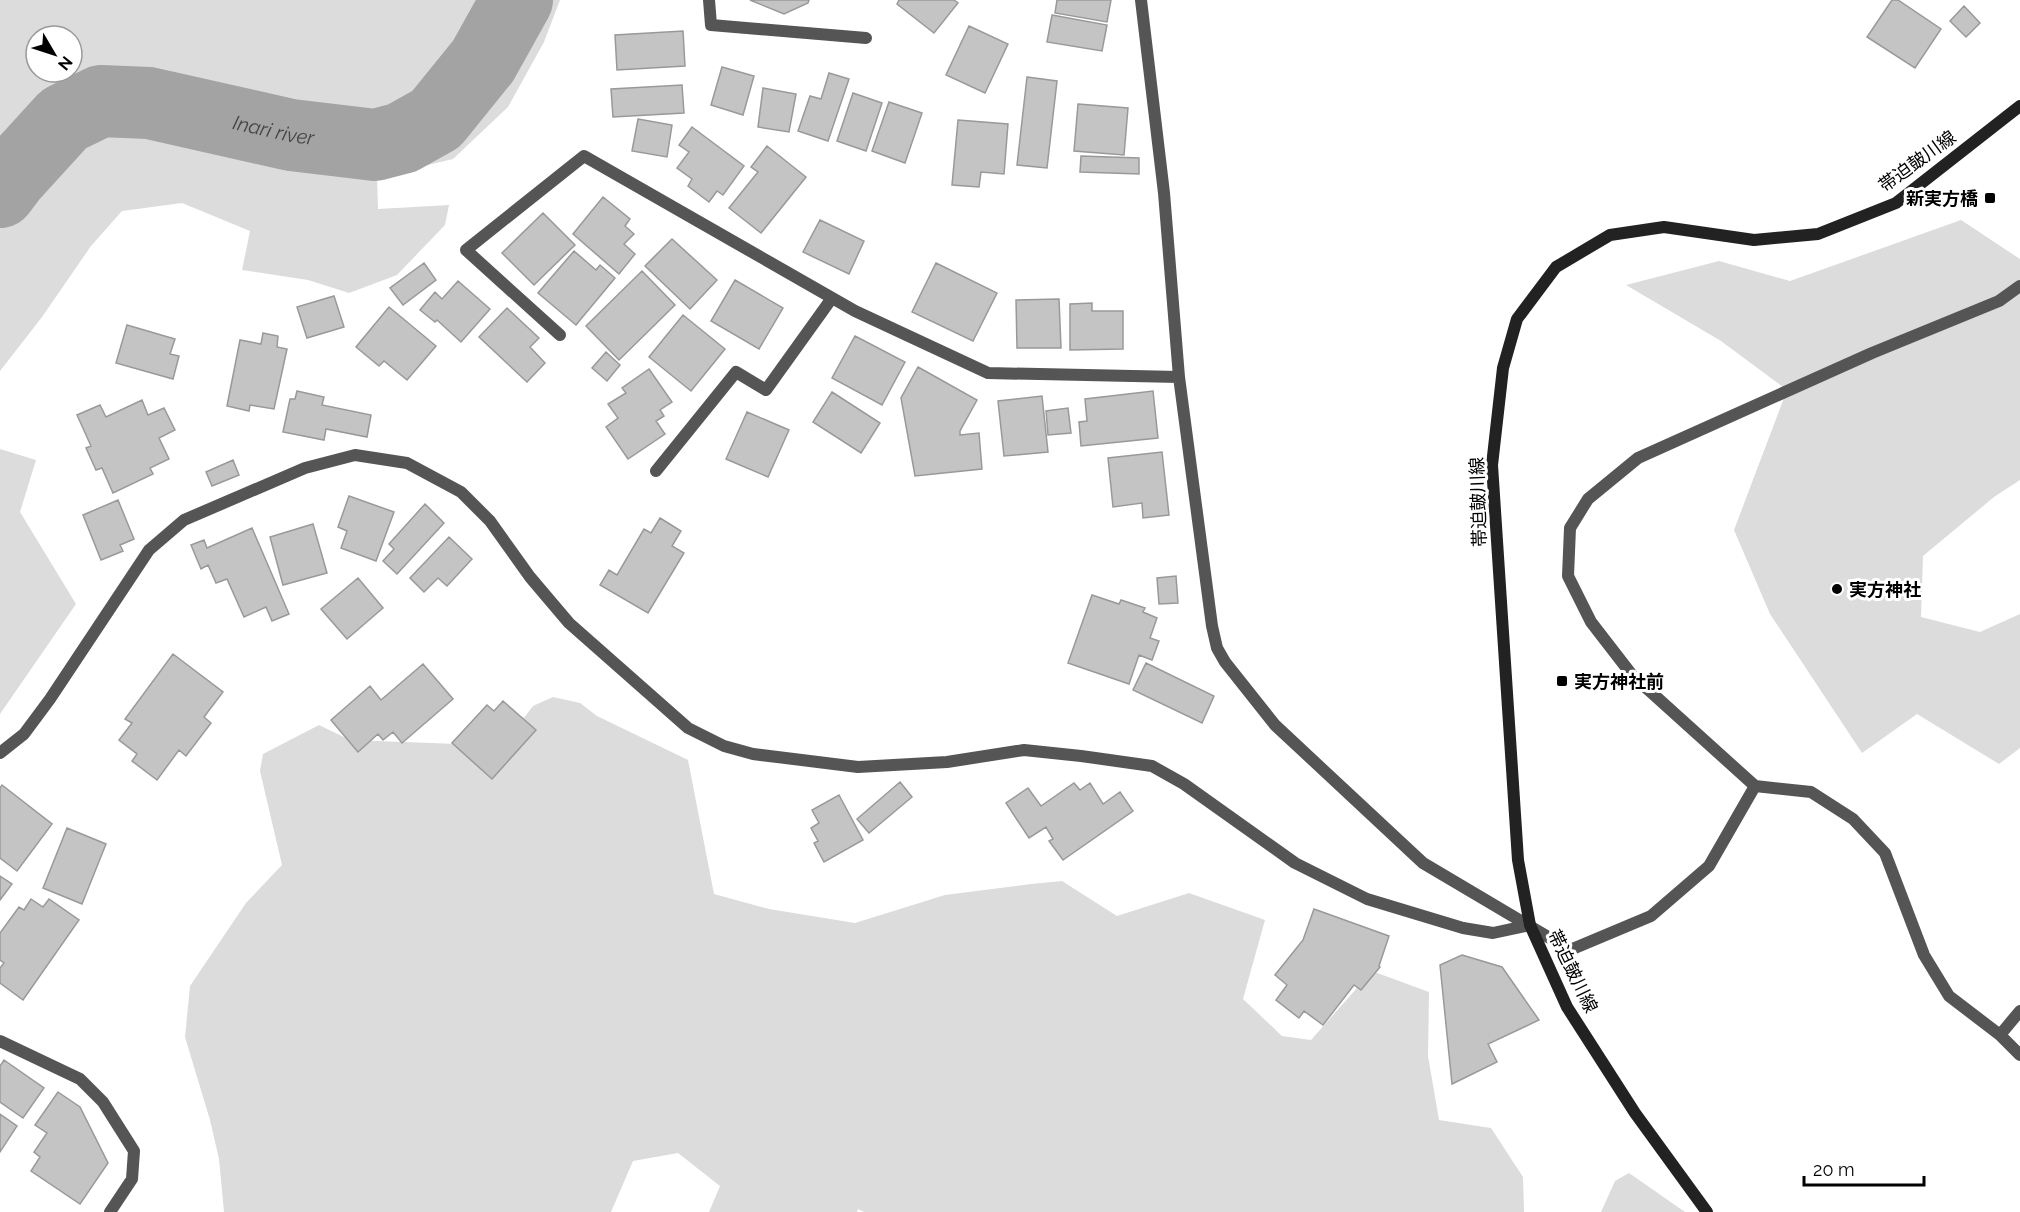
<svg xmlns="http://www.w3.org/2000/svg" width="2020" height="1212" viewBox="0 0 2020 1212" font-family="Raleway,'Noto Sans JP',sans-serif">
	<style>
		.green { fill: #dcdcdc; fill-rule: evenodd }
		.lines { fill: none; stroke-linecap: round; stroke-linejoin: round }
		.river { stroke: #a3a3a3; stroke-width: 72 }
		.building { fill: #c4c4c4; stroke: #999; stroke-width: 1.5 }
		.street { stroke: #555; stroke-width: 12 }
		.secondary { stroke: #222; stroke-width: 12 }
		.poi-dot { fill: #000; stroke: #fff; stroke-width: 2 }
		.labels { text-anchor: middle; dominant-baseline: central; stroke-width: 6; stroke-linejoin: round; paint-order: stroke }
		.street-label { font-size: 18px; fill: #000; stroke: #fff }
		.poi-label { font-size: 18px; font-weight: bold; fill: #000; stroke: #fff; text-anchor: start }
		.water-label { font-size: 20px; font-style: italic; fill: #444; stroke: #fff }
	</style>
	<rect width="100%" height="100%" fill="#fff"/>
	<!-- green -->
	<path class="green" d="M0,0h560l-16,42 -36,65 -55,52 -76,18 1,32 71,-4 -4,20 -48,50 -48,18 -41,-13 -66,-10 8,-39 -68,-28 -60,8 -31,35 -49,71 -42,54zM36,36h36v36h-36z
		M1961,220l59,39v221l-26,17 -71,59 -2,61 59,15 40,-18v134l-21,16 -82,-50 -55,39 -92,-139 -36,-84 53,-140 -66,-49 -95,-56 93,-24 71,20z
		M0,449l36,11 -16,52 56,92 -76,110z
		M553,697l27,6 17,13 91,44 26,134 55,15 86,14 90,-28 86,-11 31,-3 55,35 72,-23 76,27 -22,79 39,37 29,4 61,-69 57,21 -1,64 11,64 52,8 32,49 1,35h-660l-6,-3 -1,3h-148l11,-26 -42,-33 -45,8 -22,51h-387l-5,-53 -9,-39 -25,-83 5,-51 56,-83 36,-38 -22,-94 3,-17 56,-29 31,15 135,5 28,-13 20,-26z
		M1629,1173l56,39h-84l14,-31z"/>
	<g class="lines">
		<!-- river -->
		<path class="river" id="s1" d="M0,192l12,-16 52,-57 37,-18 48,2 142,32 84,10 27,-7 34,-19 47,-58 34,-61"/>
	</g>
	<!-- building -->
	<path class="building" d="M750,0h59l-1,3 -24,11z
		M899,0h55l4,3 -24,30 -37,-29z
		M1057,0h54l-4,22 -52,-9z
		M1892,0h6l43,29 -26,39 -48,-31z
		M1964,6l16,17 -14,14 -16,-16z
		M1052,15l55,10 -5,26 -55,-9z
		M969,26l39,18 -23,49 -39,-18z
		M683,31l2,35 -68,4 -2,-35z
		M722,67l32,9 -11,39 -32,-10z
		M829,73l20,6 -21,62 -30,-10 12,-35 11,3z
		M1027,77l30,4 -10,87 -30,-3z
		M682,85l2,28 -71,4 -2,-28z
		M763,88l33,6 -7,38 -31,-5z
		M853,93l29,10 -16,48 -29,-10z
		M889,102l33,11 -17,50 -33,-12z
		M1078,104l50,4 -4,47 -50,-4z
		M638,119l34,6 -5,32 -35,-6z
		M958,120l50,4 -4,50 -23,-2 -2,15 -27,-2z
		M692,127l52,39 -21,29 -6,-4 -8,11 -21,-16 4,-7 -15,-11 12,-16 -10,-7z
		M767,146l39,31 -45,56 -32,-25 29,-36 -7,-5z
		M1081,156l58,2v16l-59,-2z
		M603,197l27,22 -5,7 9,8 -10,10 11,10 -16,20 -46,-40z
		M543,213l32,32 -41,40 -32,-32z
		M820,220l44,21 -15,33 -46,-22z
		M672,239l45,41 -27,29 -45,-43z
		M574,251l22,19 4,-5 15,13 -39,47 -38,-32z
		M424,263l12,17 -33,25 -13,-17z
		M936,263l61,30 -24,48 -61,-29z
		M642,271l33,34 -56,55 -33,-34z
		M735,280l48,28 -24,41 -48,-28z
		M458,281l32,28 -29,33 -24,-22 -2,2 -15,-12 15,-18 7,7z
		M334,296l10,31 -37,11 -10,-31z
		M1059,299l2,49h-44l-1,-48z
		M1092,303v8h31v38l-53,1v-46z
		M389,307l47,39 -29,34 -23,-19 -5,5 -23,-19z
		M507,308l32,30 -9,9 15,16 -18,19 -48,-45z
		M683,315l42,34 -34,42 -42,-34z
		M127,325l48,14 -5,15 9,2 -6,23 -57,-16z
		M263,333l15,3 -1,11 10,2 -13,60 -24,-4 -1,6 -22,-5 13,-66 21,4z
		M855,336l50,26 -23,43 -50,-27z
		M606,352l14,13 -13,16 -15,-13z
		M918,367l59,33 -17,31v4l19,-2 3,36 -67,7 -14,-78z
		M649,369l23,33 -12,8 4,6 -8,5 9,13 -37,25 -22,-32 12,-9 -10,-14 18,-11 -4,-5z
		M297,391l27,6 -2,8 49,10 -4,22 -41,-8 -2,11 -41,-8 7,-33h5z
		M1153,391l5,47 -77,8 -2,-24 8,-1 -2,-22z
		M832,392l48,31 -19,30 -48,-31z
		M1042,396l6,56 -44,4 -6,-55z
		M142,400l6,15 16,-7 11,22 -16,8 10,21 -19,9 3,6 -40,19 -11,-25 -6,2 -10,-22 5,-2 -14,-31 23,-10 6,12z
		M1068,408l3,25 -23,2 -2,-24z
		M747,412l42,18 -21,47 -42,-18z
		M1162,452l7,63 -26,3 -1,-15 -29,4 -5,-49z
		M233,460l6,15 -27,11 -6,-14z
		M349,496l45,16 -18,49 -35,-13 6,-17 -9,-4z
		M118,500l16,39 -14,6 3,6 -22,9 -18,-45z
		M425,504l19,19 -47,51 -14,-13 11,-12 -5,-5z
		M660,518l21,13 -9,15 12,7 -36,60 -48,-28 9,-15 8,5 27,-46 7,4z
		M313,524l14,49 -44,12 -13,-48z
		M252,528l37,86 -17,7 -6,-14 -22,10 -17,-38 -11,4 -8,-18 -7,4 -10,-24 13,-5 3,8z
		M449,537l23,22 -25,27 -9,-8 -14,14 -14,-14z
		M1176,576l2,27 -19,1 -2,-26z
		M358,578l25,30 -36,31 -26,-30z
		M1092,595l27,9 2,-4 24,8 -2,4 14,6 -7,20 9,3 -7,19 -13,-5 -10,29 -61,-21z
		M173,654l50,38 -19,25 7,6 -25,33 -7,-6 -22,30 -25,-19 5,-7 -18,-14 13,-17 -7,-4z
		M1146,663l68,33 -12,27 -69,-33z
		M423,664l30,35 -51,44 -9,-11 -10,8 -5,-6 -20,18 -27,-32 39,-34 11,14z
		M503,701l33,29 -44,49 -40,-36 35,-38 7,6z
		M900,782l12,15 -43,36 -12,-14z
		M1074,783l6,7 10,-7 13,21 17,-12 13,19 -70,49 -14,-19 4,-2 -7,-12 -17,11 -23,-35 22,-15 13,18z
		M2,785l50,39 -35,47 -17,-13v-70z
		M839,795l24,45 -39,22 -10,-19 4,-2 -7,-13 8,-5 -7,-13z
		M67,828l39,16 -24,60 -39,-16z
		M0,876l12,8 -12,16z
		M31,899l12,8 6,-8 30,21 -56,80 -23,-17v-15l4,-5 -4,-3v-27l19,-26 5,3z
		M1314,909l75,27 -10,30 1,1 -19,23 -7,-5 -31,40 -19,-14 -5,7 -23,-18 11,-15 -12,-10 28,-35z
		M1462,955l40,12 37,53 -51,24 9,18 -45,22 -12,-119z
		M4,1060l40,28 -21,30 -23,-16v-36z
		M58,1092l22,15 28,56 -28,41 -49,-33 9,-14 -6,-5 13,-19 -12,-8z
		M0,1114l17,12 -17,26z"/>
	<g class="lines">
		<!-- street -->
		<path class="street" d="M709,0l2,25 155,13
			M1141,0l23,193 15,184 33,249 5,22 8,14 50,63 148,138 147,87 81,-34 58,-50 46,-80
			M2020,286l-21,15 -127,52 -234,105 -50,41 -18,29 -2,48 23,46 41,53 123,111 56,6 42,27 32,34 39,102 25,41 51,39 20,20
			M560,335l-94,-85 118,-94 271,155 133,62 191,4
			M656,471l80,-99 30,18 66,-92
			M0,753l24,-19 26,-35 99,-149 35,-30 121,-52 50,-13 52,8 54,29 29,29 40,56 39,46 119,105 36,18 29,8 105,13 89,-5 77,-12 57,6 71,10 32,18 111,79 72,36 96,29 30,5 37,-8
			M2000,1035l20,-24
			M0,1041l80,38 23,23 31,49 -2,28 -22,33"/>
		<!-- secondary -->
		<path class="secondary" d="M1707,1212l-72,-99 -68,-106 -37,-82 -12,-65 -26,-395 11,-97 14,-49 39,-52 54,-32 54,-8 90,13 64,-6 78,-31 124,-97"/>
	</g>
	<!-- markers -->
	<g class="poi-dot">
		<rect x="1984" y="192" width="12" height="12" rx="3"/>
		<circle cx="1837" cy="589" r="6"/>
		<rect x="1556" y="675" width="12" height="12" rx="3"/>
	</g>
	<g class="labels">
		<!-- street labels -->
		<g class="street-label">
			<text transform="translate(1917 161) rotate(-36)">帯迫皷川線</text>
			<text transform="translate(1478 502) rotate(-92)">帯迫皷川線</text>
			<text transform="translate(1573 971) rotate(64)">帯迫皷川線</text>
		</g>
		<!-- poi labels -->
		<g class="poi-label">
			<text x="1978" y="198" text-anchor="end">新実方橋</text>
			<text x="1849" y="589">実方神社</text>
			<text x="1574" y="681">実方神社前</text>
		</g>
		<!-- water labels -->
		<g class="water-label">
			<text stroke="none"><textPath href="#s1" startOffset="314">Inari river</textPath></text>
		</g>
	</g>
	<!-- north arrow -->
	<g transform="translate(54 54) rotate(129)"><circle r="28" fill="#ffffff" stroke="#999999" stroke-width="1.5"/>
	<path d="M0-4.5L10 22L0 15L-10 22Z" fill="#000000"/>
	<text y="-9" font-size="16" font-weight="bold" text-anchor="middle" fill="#000000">N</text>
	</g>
	<!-- scale -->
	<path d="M1804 1176v9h120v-9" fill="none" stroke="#000000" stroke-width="3"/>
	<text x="1813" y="1176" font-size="18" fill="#000000" stroke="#ffffff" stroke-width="4.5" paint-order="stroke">20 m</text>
</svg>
